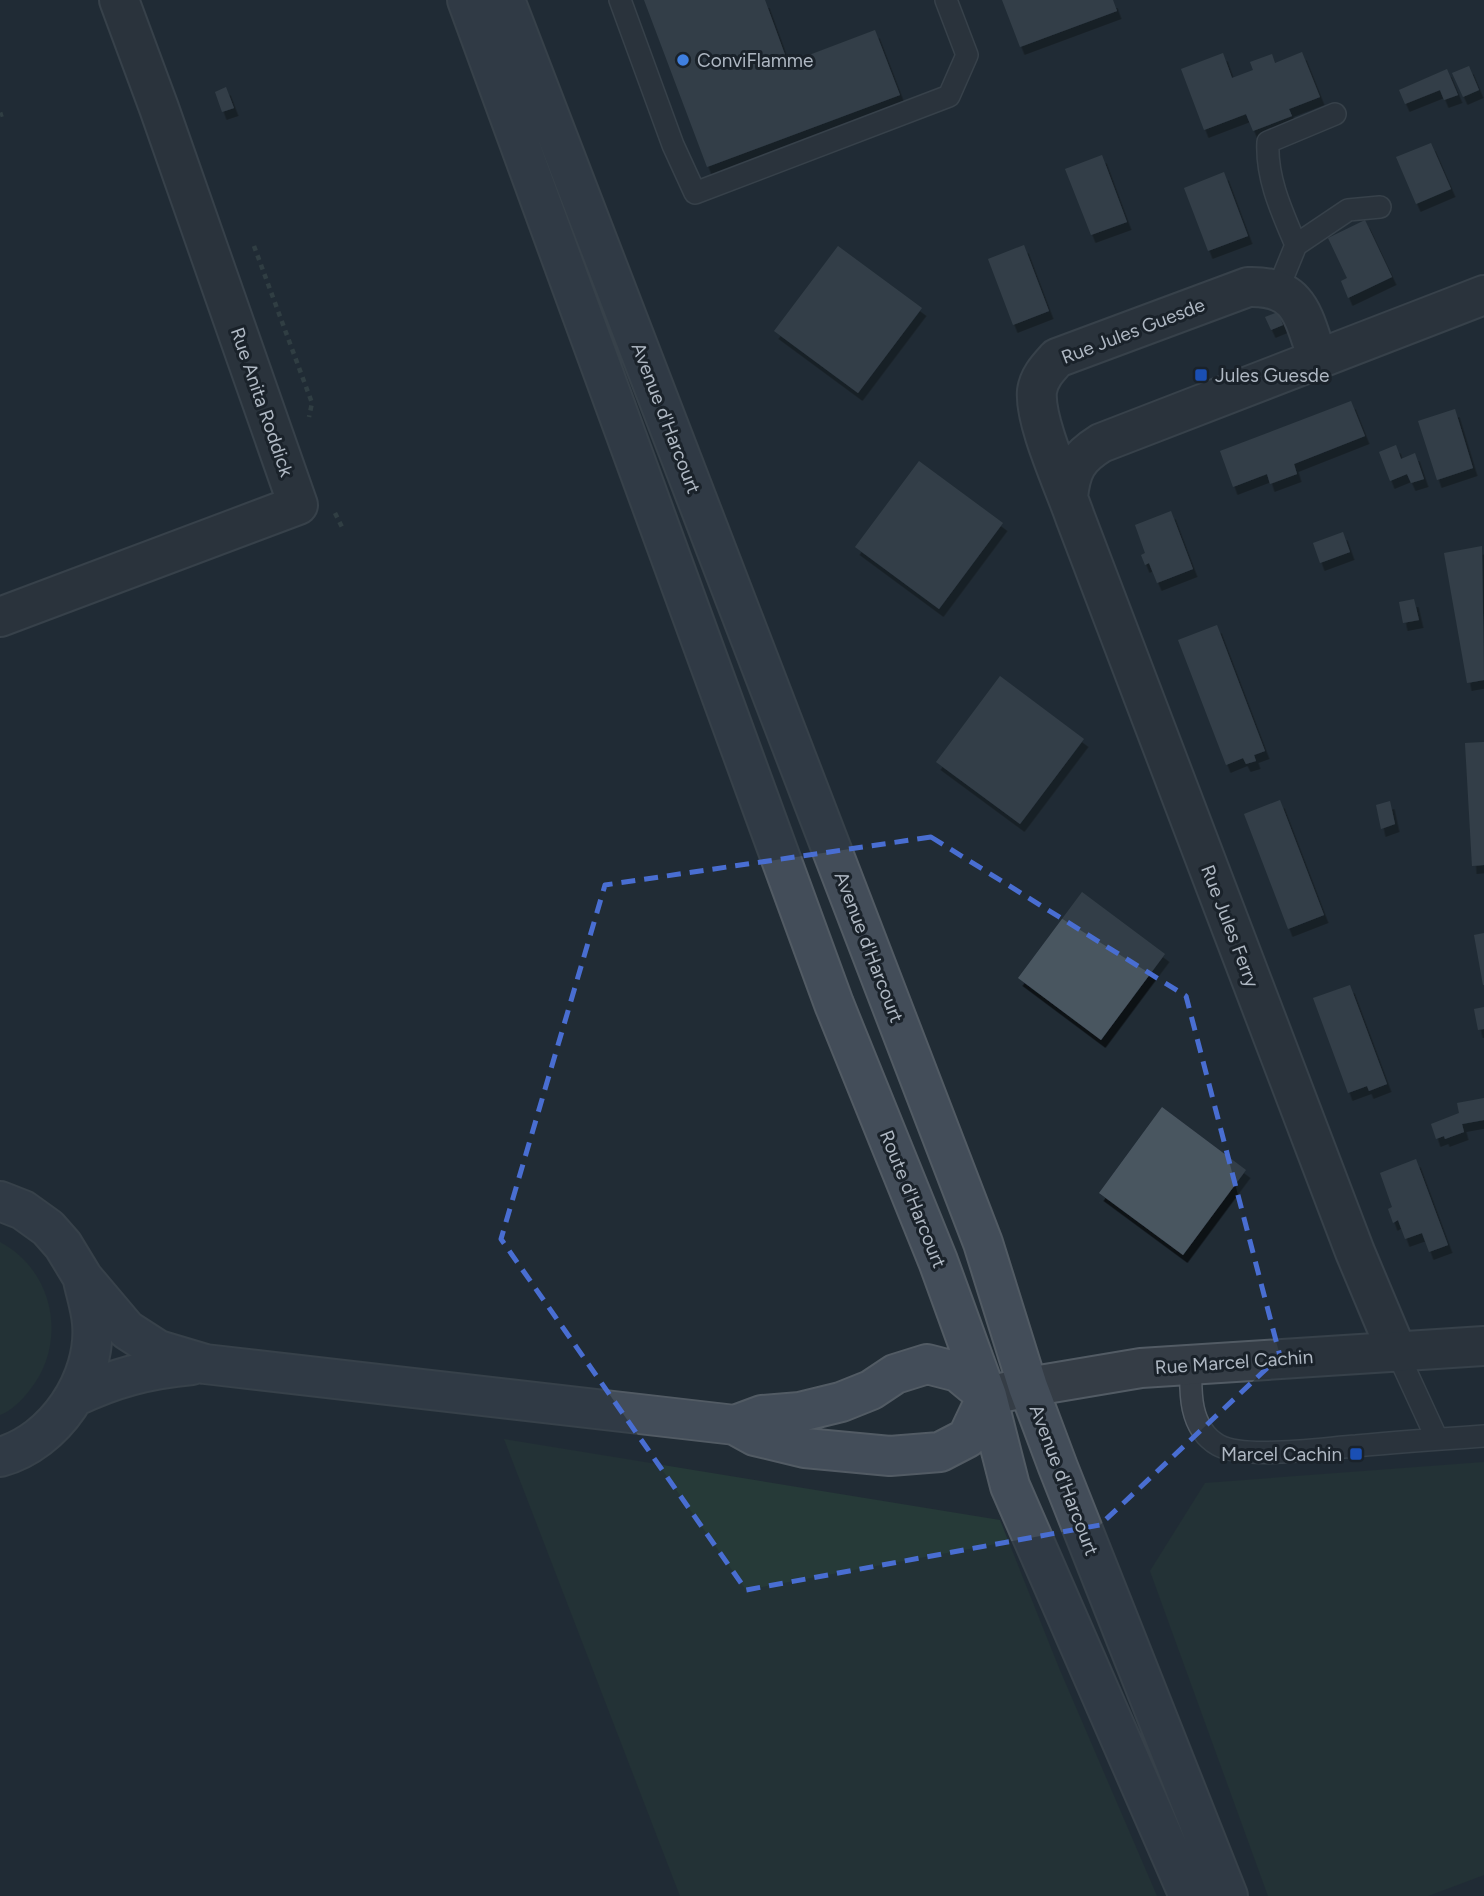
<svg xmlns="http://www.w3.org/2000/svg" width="1484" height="1896" viewBox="0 0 1484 1896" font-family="Figtree,sans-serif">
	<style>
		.green { fill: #263a38 }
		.building { fill: #4a5661; filter: url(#shadow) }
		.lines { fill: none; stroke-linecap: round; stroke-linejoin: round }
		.service-casing { stroke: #525b64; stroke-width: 24 }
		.minor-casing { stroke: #525b64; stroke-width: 42 }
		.tertiary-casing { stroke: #525b64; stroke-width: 42 }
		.secondary-casing { stroke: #525b64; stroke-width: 42 }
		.path { stroke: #435555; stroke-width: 4.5; stroke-dasharray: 5 5; stroke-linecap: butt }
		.service { stroke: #353d46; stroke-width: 21 }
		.minor { stroke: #353d46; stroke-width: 38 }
		.tertiary { stroke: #353d46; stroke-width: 38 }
		.secondary { stroke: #434d59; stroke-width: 38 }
		.marked { fill: none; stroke: #496ed2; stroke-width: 5; stroke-dasharray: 14 9; stroke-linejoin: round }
		.shop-dot { fill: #3f7fe0; stroke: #1a222a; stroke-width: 2.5 }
		.transit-dot { fill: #1a4fb4; stroke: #1a222a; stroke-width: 2.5 }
		.labels { text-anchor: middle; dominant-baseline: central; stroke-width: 6; stroke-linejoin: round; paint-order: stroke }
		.poi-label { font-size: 19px; fill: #afb8c3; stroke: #1a222a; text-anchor: start }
		.street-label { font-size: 19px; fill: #afb8c3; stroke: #1a222a }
	</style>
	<defs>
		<filter id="shadow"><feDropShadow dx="4.5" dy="8" stdDeviation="0" flood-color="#0009"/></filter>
	</defs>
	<rect width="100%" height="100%" fill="#212c35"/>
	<!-- green -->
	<path class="green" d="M0,1242c55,29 68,102 29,149 -8,10 -18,20 -29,24z
		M504,1439l496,81 59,148 98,228h-477z
		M1484,1462v413l-56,21h-160l-118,-325 55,-88z"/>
	<!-- building -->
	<path class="building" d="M644,0h121l23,63 87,-33 25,65 -193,72z
		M1002,0h111l4,11 -97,36z
		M1302,52l18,45 -31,12 3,7 -39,15 -7,-17 -42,16 -23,-61 42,-16 9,25 21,-8 -3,-8 22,-8 3,9z
		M1469,66l10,24 -16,7 -11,-24z
		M1447,69l11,26 -14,5 -4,-10 -35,14 -6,-14z
		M226,87l8,21 -12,4 -7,-20z
		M1431,143l20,46 -35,15 -20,-47z
		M1102,155l25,67 -36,13 -26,-66z
		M1224,172l24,64 -40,15 -24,-63z
		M1365,220l27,57 -44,21 -7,-17 6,-3 -19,-40z
		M1024,245l25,66 -36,14 -25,-66z
		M838,246l84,62 -64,85 -84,-62z
		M1278,312l5,13 -12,5 -6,-13z
		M1351,401l14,35 -71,28 3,10 -27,10 -3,-10 -34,13 -13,-36z
		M1455,409l18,59 -36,12 -19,-59z
		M1396,445l5,14 14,-6 9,26 -13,4 -4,-9 -17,7 -11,-29z
		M919,461l84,62 -64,86 -84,-62z
		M1171,511l22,58 -36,14 -8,-20 -4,2 -4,-10 4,-2 -10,-28z
		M1343,532l7,20 -30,11 -7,-20z
		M1482,546l2,134 -17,3 -23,-130z
		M1414,599l5,21 -16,3 -4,-21z
		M1217,625l48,126 -11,4 2,6 -10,3 -3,-6 -17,7 -48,-125z
		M1000,676l84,63 -64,85 -84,-62z
		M1484,742v123l-12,1 -7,-123z
		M1280,800l44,115 -36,14 -44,-115z
		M1390,801l5,23 -14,5 -5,-24z
		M1082,892l83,62 -64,86 -83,-62z
		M1484,933v52h-1l-9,-50z
		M1350,985l37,99 -18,7 -2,-5 -19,7 -35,-95z
		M1484,1007v22l-6,1 -4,-21z
		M1484,1098v22l-22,4 2,8 -19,7 -1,-3 -8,3 -5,-15 28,-11 -2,-10z
		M1162,1107l84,63 -63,85 -84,-62z
		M1416,1159l32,86 -19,7 -7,-19 -17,6 -7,-19 -5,3 -5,-14 4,-2 -12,-34z"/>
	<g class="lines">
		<!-- service casing -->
		<g class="service-casing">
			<path id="service" d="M620,0l53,145 22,48 254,-97 18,-41 -21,-55
				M1296,245l52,-35 32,-3
				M1278,289l18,-44c-14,-33 -30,-67 -28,-103l67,-28
				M1397,1352l40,87
				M1191,1363c-1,29 -2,65 27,82 26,15 106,3 138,1 43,-4 85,-7 128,-10"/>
		</g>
		<!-- minor casing -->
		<g class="minor-casing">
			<path id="minor" d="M1318,359c-15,-42 -17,-74 -70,-72l-191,71c-9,10 -18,19 -20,33 -3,30 27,94 38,126l280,735 42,100
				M1068,497c3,-28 9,-39 33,-54l383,-148
				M0,617l298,-112 -139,-397 -40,-108"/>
		</g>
		<!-- tertiary casing -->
		<g class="tertiary-casing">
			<path id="tertiary" d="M987,1396l41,-9 113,-19 343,-22"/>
		</g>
		<!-- secondary casing -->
		<g class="secondary-casing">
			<path id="secondary" d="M467,0l367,1004 104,257 49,135 23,90 179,410
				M505,0l478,1243 45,144 30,80 170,429
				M0,1201l23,9 25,18 15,17 20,33 44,52 31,20 47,14 530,61 20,11 50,12 85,8 50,-4 27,-14 20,-42
				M74,1397c40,-19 74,-28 118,-32
				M735,1425l27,-10 38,-3 41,-10 30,-12 24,-16 32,-10 31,8 29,24
				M0,1457c55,-15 97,-78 92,-134 -1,-14 -6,-29 -9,-43"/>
		</g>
		<!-- path -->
		<path class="path" d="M0,115l3,-1
			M254,246l58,157 -3,14
			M335,513l9,18"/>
		<!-- service -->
		<use href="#service" class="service"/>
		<!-- minor -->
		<use href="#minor" class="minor"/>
		<!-- tertiary -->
		<use href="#tertiary" class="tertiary"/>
		<!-- secondary -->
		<use href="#secondary" class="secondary"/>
	</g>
	<!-- marked area -->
	<path d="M0 0H1484V1896H0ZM931,837l255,159 94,360 -180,169 -354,65 -245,-351 104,-354z" fill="#212c35" fill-opacity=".55" fill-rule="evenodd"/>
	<path class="marked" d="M931,837l255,159 94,360 -180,169 -354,65 -245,-351 104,-354z"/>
	<!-- markers -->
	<circle class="shop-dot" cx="683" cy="60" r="7"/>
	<g class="transit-dot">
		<rect x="1194" y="368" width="14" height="14" rx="3.5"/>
		<rect x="1349" y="1447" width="14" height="14" rx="3.5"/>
	</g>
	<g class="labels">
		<!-- poi labels -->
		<g class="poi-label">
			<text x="697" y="60">ConviFlamme</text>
			<text x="1215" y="375">Jules Guesde</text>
			<text x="1342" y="1454" text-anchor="end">Marcel Cachin</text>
		</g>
		<!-- street labels -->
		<g class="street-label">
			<text transform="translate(1133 331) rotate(-21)">Rue Jules Guesde</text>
			<text transform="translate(262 402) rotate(71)">Rue Anita Roddick</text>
			<text transform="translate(666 418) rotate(69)">Avenue d'Harcourt</text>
			<text transform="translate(1230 926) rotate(69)">Rue Jules Ferry</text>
			<text transform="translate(869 947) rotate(69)">Avenue d'Harcourt</text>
			<text transform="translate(913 1199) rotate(68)">Route d'Harcourt</text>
			<text transform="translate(1234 1362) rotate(-4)">Rue Marcel Cachin</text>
			<text transform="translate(1064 1480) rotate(69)">Avenue d'Harcourt</text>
		</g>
	</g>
</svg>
